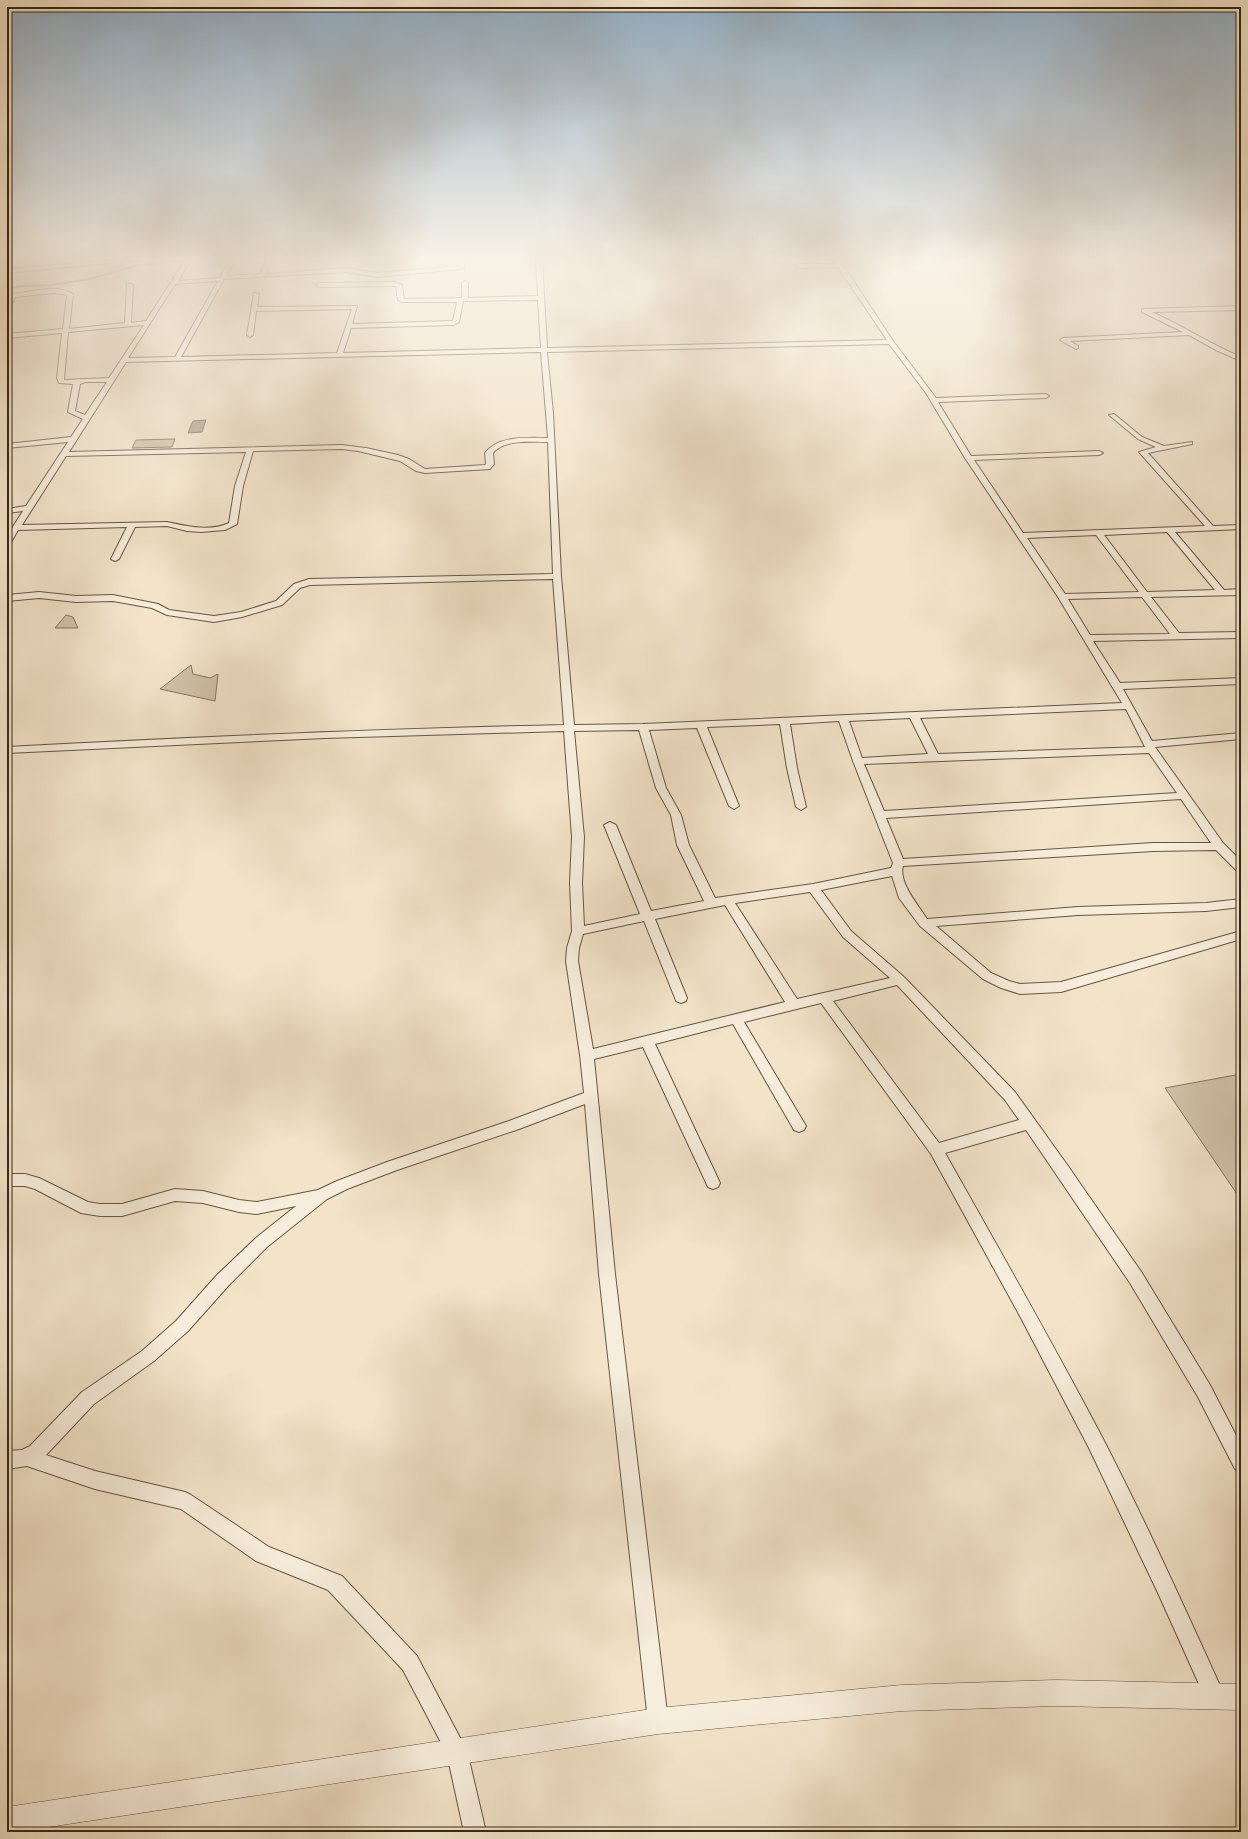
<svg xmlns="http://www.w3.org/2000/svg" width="1248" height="1839" viewBox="0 0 1248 1839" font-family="'Old Standard TT',serif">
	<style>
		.green { fill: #d2c3aa; stroke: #847660 }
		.water { fill: #b2a38c; stroke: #81725c }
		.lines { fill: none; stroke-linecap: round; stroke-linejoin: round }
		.stream { stroke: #81725c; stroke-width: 2 }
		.minor-casing { stroke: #665742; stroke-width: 2 }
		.tertiary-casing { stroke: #665742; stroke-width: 1 }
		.minor { fill: #f7eddc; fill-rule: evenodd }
		.tertiary { fill: #f7eddc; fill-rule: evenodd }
	</style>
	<rect width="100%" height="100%" fill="#f2e3c9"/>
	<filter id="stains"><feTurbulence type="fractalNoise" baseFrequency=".005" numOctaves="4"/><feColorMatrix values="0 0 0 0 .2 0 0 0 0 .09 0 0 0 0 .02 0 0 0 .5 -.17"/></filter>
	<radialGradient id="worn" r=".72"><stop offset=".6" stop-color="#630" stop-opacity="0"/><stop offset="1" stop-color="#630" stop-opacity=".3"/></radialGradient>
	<!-- green -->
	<path class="green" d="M175,439l-3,8 -40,1 4,-8z
		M66,615l7,2 5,11h-23z
		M191,665l2,9 17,4 8,-4 -3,27 -55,-12z
		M1241,1074v123h-2l-74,-109z"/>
	<!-- water -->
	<path class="water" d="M206,420l-4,12 -14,1 5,-12z"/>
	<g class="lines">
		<!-- stream -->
		<path class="stream" d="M7,289l15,-3 30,-1 37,-6 47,-13 45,-6"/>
		<!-- minor casing -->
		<g class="minor-casing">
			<path id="minor" d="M126,259h24l-143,14v-4z
				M186,259h5l-13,22 42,-3 10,-19h5l-9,17 35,-2 5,-15h5l-5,15 79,-6 32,5 82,-7 1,-7h5l-1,8 -3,2 -84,8 -32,-5 -121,7 -43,78 156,-4 15,-44 -96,2 -3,24 -3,2 -3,-2 7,-42 5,1 -2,13 100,-1 -5,18 101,-3 4,-19h-55l-4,-2 -2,-14h-1l-76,1 -3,-2 3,-2 76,-1 7,3 2,14 58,-1v-15l3,-2 3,2v15l70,-2 -2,-37h6l5,89 340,-8 -49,-73 -35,1 -7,-2 -5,-7h5l4,5h36l-2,-5h5l54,82 43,57 110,-4 3,2 -3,2 -108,4 33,54 128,-5 4,2 -4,2 -125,5 49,73 182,-7 -66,-74 17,-5 -18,-8 -29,-24 5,-1 28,23 22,9 28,-4v2l-44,9 65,73 28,-1v4l-66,3 49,58 17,-1v6l-90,2 28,36 62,-1v6l-148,3 27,42 121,-5v6l-118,5 29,52 89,-8v6l-86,8 68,96 18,18v11l-4,-1 -21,-21 -63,1 -250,15c-5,16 16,40 24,53l151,-12 128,-4 35,-4v8l-35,4 -128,4 -142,11 55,47 18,8 11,3 41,-2 180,-51v8l-180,53 -41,2 -19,-6 -18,-9 -63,-53 -21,-28 -7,-22 -71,14 30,41 53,46 111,115 53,74 74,107 68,112 31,60v27l-6,-3 -37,-72 -68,-114 -104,-153 -81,23c53,94 106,187 156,282 43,83 82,169 121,255l3,7 -3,7 -7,3 -7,-3 -50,-111 -69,-145 -68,-130 -90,-164 -110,-151 -77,19 62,104 -2,4 -5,2 -5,-2 -61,-106 -78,20 65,139 -2,4 -5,2 -5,-2 -65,-140 -49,12 21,215 53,447 -3,7 -7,3 -7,-3 -3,-7 -49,-447 -14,-170 -66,25 -122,41 -50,19 -20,10 -60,48 -38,38 -41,46 -34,30 -60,43 -48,51 49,16 90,21 6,3 78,52 73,29 75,80 50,95 19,81h-22l-17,-78 -44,-84 -75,-80 -72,-29 -75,-52 -86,-20 -68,-23 -20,3v-18l15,-1 8,-4 52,-54 60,-41 34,-30 41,-46 40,-38 39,-31 -39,8 -18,-2 -36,-9 -28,-2 -53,15h-22l-19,-3 -46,-24 -10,-3h-18v-12h18l14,4 49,24 12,2h22l53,-15 28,2 36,9 18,2 61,-12 19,-9 50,-19 122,-41 75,-28 -4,-38 -14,-94 1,-13 5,-17 -2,-48 2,-46 -8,-106 -239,7 -318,15v-6c186,-10 371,-18 557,-22l-11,-146 -243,6 -10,3 -18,17 -40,12 -28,5 -47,-7 -15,-7 -39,-7 -37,1 -37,-4 -32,3v-6l32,-3 37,4 37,-1 45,9 11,6 45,6 27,-4 35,-11 18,-17 15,-5 244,-5 -5,-132c-18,0 -43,-3 -55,11l1,11 -4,5 -65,4 -9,-2 -16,-10 -42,-10 -16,-2 -89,2 -10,35 -6,38 -12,6 -24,2 -14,-1 -20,-5 -32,1 -16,32 -4,2 -4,-2 16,-32 -109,3 -8,14h-3v-8l16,-25 -16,2v-4l19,-3 42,-64 -61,6v-4l64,-7 12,-18 -15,-7 5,-28 -14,-1 -2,-5 5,-45 -55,5v-4l56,-5 4,-34 -13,-2 -39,4 -5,13 -3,2 1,-14 5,-4c17,-2 44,-10 60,0l-4,35 56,-6 2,-38 3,-2 3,2 -2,38 15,-2zM218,281l-43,76 -47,1 47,-74zM538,300l3,48 -198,5 8,-25 103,-3 5,-3 4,-21zM144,325l-35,53 -45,2 4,-48zM889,344l37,49 39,65 93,139 64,106 -479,21 -69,1 -13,-149 -8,-163 -6,-61zM541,352l7,86c-21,0 -49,-3 -63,15l1,11 -1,1 -60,4 -16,-10 -11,-4 -32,-7 -24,-3 -273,7 57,-90zM85,382h22l-22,33 -10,-4 5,-27zM246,452l-11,34 -6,37c-19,9 -43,3 -62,-1l-145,3 44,-69zM1167,532l48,58 -68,2 -43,-57zM1096,535l43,57 -74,2 -38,-56zM1142,597l28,37 -80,1 -22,-36zM1126,709l19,38 -207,7 -18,-36zM910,718l18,36 -66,4 -13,-37zM839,721l14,40 40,102 -2,5 -78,16 -98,14 -26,-53 -8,-30 -15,-27 -17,-58 48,-2 32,78 5,3 5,-3 -32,-79 73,-3 7,44 9,39 5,3 5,-3 -9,-39 -7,-44zM639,730l17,58 15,27 6,30 27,56 -53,10 -35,-86 -6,-3 -6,3 36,89 -56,12 -2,-43 2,-46 -10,-106zM1149,753l28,40 -293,18 -20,-47zM1181,799l30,44h-58l-250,16 -17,-41zM810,892l33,45 47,41 -93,21 -62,-96zM725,905l60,97 -192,47 -15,-88 1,-13 4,-14 61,-13 31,77 1,3 5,2 5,-2 1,-3 -32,-79zM897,985l108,115 14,20 -80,23 -106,-142z
				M1241,306v4l-89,2c31,14 58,32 89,45v4l-23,-10 -29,-16 -119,6 8,5v2l-2,1 -16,-9 3,-2 120,-6 -41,-20v-2l2,-1z"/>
		</g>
		<!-- tertiary casing -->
		<g class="tertiary-casing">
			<path id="tertiary" d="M1056,1680l185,4v26l-185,-4 -154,5 -244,23 -642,98h-9v-25l651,-99 244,-23z"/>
		</g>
		<!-- minor -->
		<use href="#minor" class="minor"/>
		<!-- tertiary -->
		<use href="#tertiary" class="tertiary"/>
	</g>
	<!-- sky -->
	<linearGradient id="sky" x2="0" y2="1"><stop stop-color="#92adc3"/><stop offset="0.5" stop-color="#f9f2e7"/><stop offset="1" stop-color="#f9f2e7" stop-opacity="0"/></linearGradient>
	<rect width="1248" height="517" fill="url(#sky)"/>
	<!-- margin -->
	<rect width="1248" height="1839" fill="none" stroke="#f2e3c9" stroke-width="24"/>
	<rect x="8" y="8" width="1232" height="1823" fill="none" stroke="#372815" stroke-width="2"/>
	<rect x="12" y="12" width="1224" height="1815" fill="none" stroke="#372815"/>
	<rect width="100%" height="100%" filter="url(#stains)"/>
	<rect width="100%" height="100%" fill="url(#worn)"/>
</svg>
